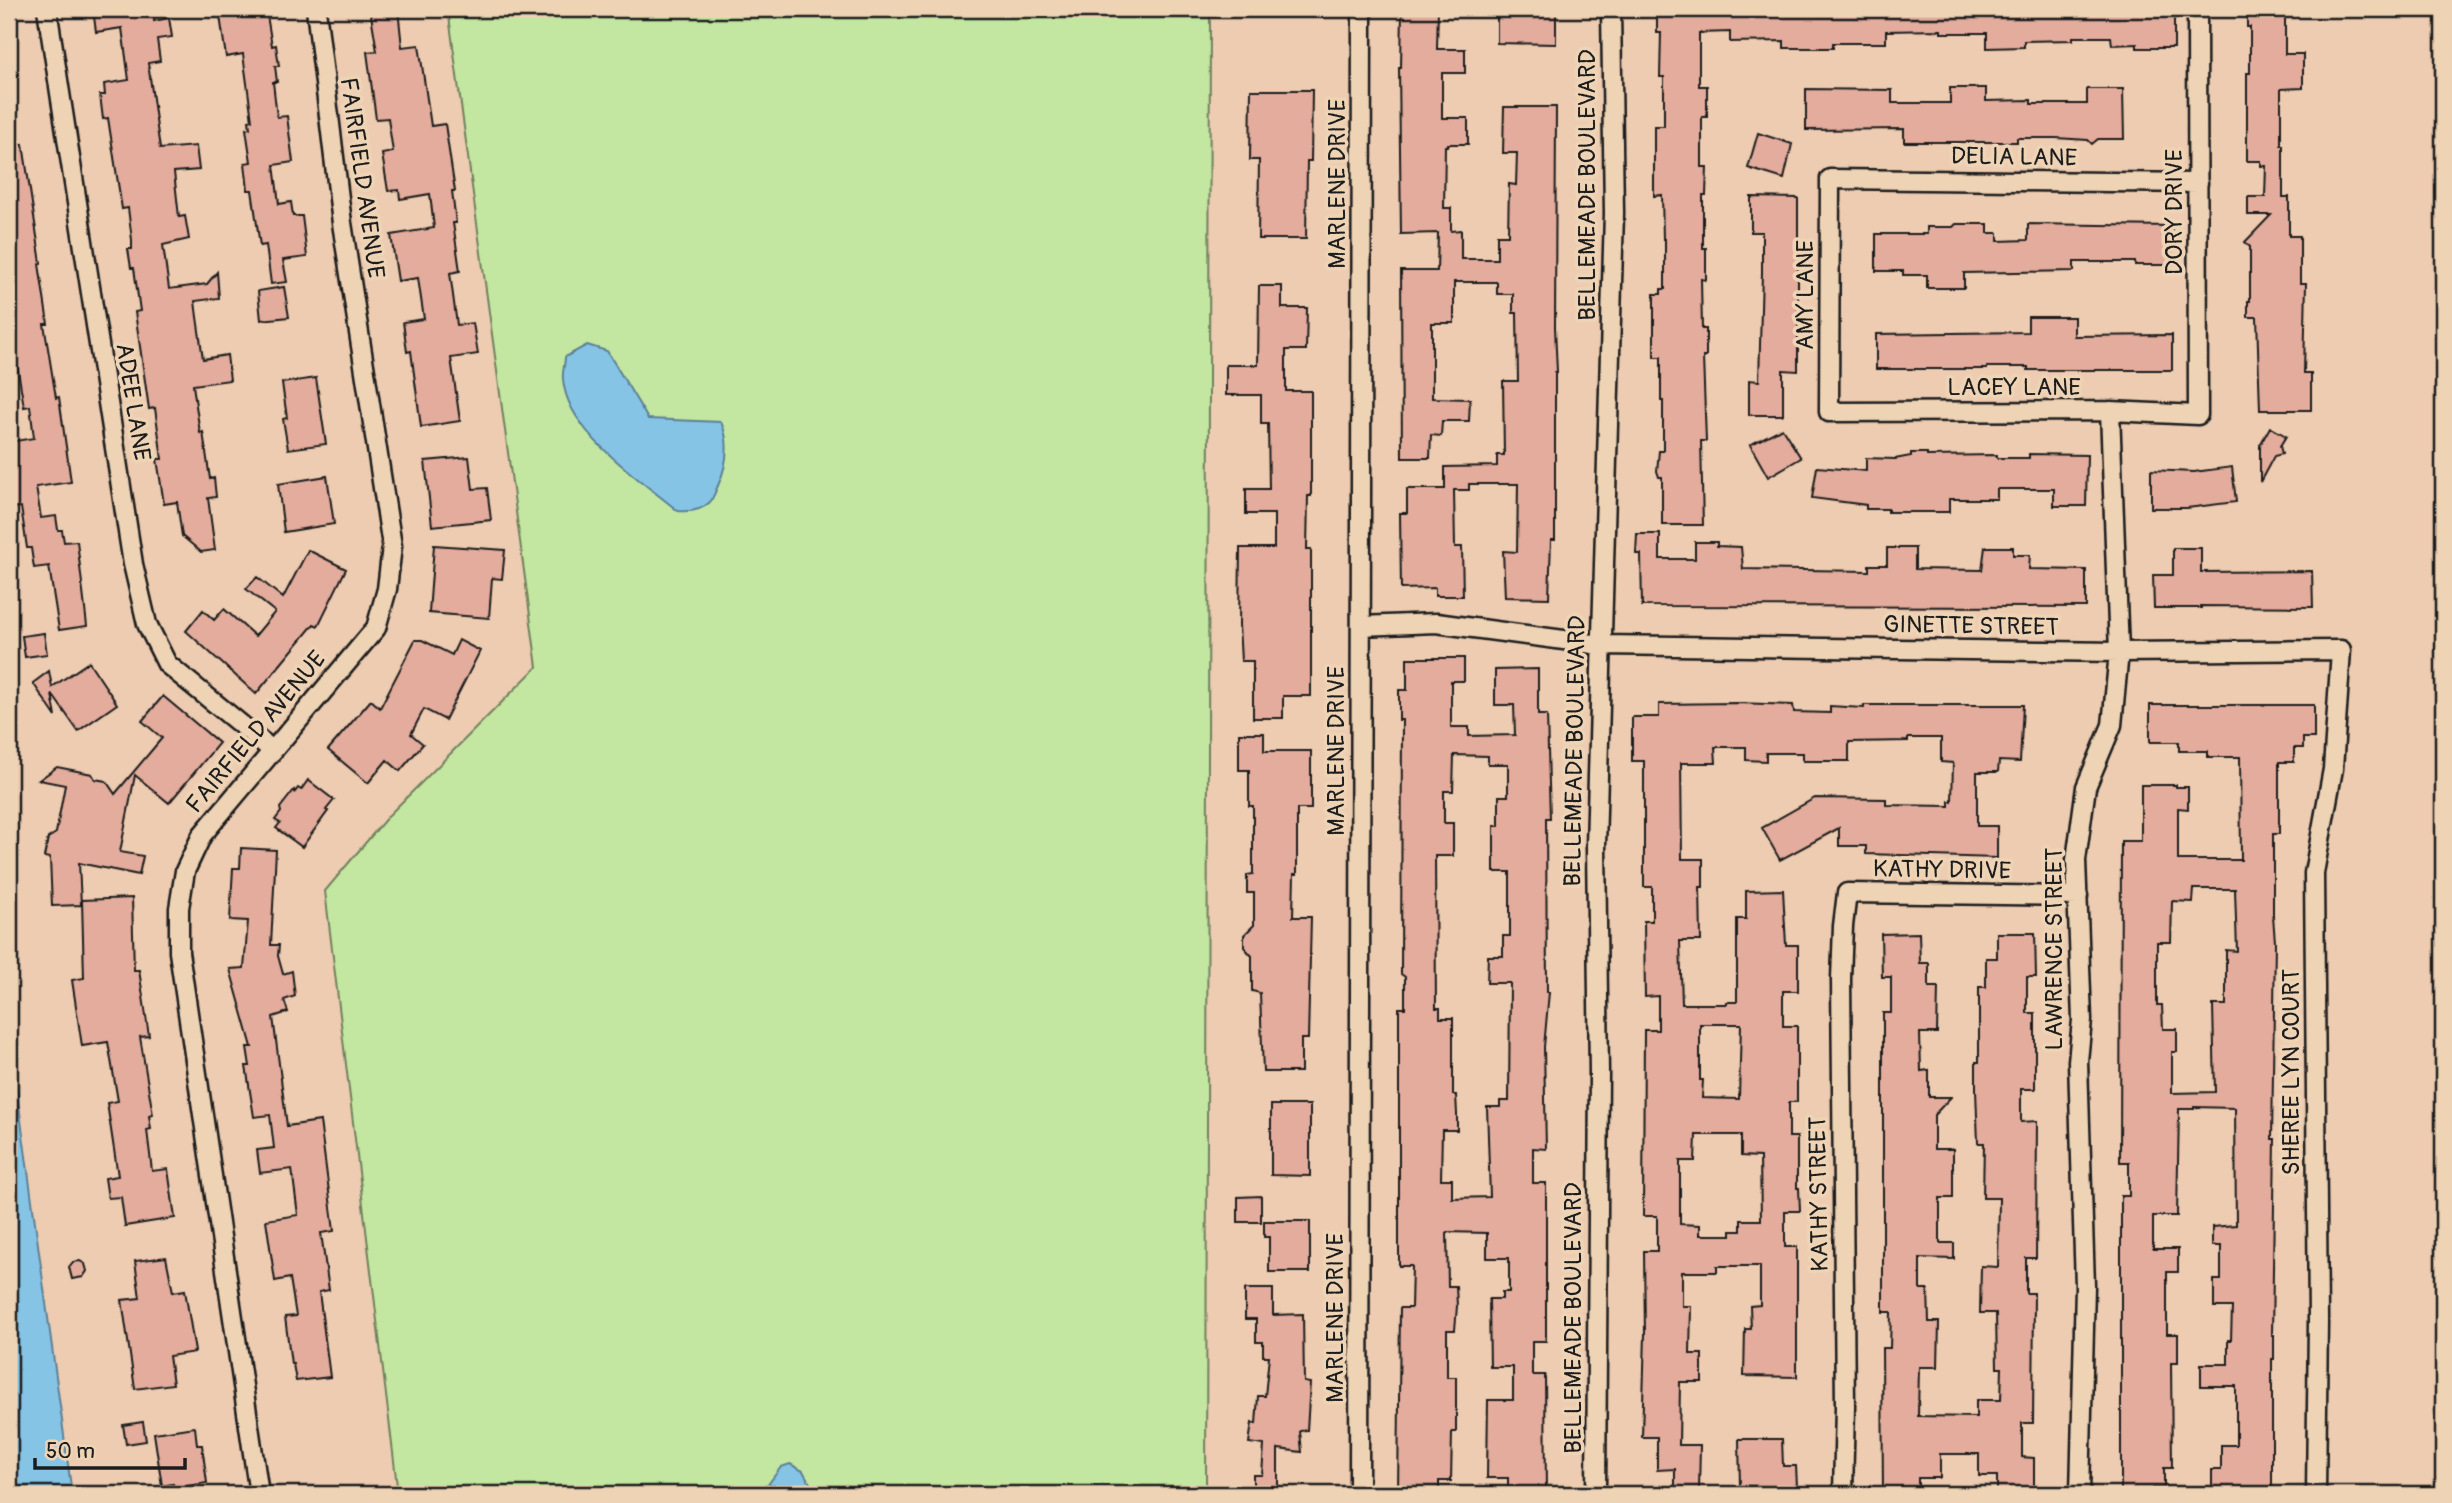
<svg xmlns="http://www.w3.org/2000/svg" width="2452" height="1503" viewBox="0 0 2452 1503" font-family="Pangolin,sans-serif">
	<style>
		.green { fill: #c3e6a0; stroke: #70815e; stroke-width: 2 }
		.water { fill: #86c4e6; stroke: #5c8195; stroke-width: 2 }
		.building { fill: #e3ac9d; stroke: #1c1c1c; stroke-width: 2; fill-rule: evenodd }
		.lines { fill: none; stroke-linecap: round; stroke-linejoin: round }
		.minor-casing { stroke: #1c1c1c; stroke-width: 23 }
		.minor { stroke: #eed3b5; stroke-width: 18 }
		.labels { text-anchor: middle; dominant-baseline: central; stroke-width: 7; stroke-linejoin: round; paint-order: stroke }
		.street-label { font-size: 24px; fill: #1c1c1c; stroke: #eed3b5 }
	</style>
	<rect width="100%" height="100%" fill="#edccb1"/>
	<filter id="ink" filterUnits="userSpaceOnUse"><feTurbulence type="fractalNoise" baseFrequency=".0143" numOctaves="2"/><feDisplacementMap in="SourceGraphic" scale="14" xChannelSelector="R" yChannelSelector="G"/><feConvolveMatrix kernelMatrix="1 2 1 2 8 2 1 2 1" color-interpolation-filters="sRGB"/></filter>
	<g filter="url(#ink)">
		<!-- green -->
		<path class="green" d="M448,9h762l-4,1485h-808l-73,-603 63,-75 149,-149z"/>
		<!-- water -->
		<path class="water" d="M587,345l20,6 41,68 73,3c10,22 6,44 -4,66 -2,4 -4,11 -7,14 -9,9 -21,10 -32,9 -38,-32 -111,-78 -115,-132 -1,-7 2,-15 2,-22z
			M9,1032l63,462h-63z
			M790,1464l13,7 13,23h-55l20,-27z"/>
		<!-- building -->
		<path class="building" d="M93,9h60l1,12 15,-3 3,19 -15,2 3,22 -12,2 12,86 36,-3 3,24 -25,2 5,45 6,-1 4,23 -26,6 6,44 38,-5 10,-12 2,26 -24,3 2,16 6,42 24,-4 3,25 -37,5 7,48 3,-1 7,47 4,-1 2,19 -8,1 7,52 -14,2 -19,-16 -5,-34 -13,2 -7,-45h5l-7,-51 -6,1 -14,-97 5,-1 -6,-43h-3l-3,-19h4v-9l-4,-32 -6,1 -14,-91 -5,1 -3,-24h5l-1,-11 25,-4 -7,-52 -26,4z
			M219,9h47l6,37 4,-1 3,21h-4l2,16h-4l4,35 10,-1 6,46 -19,3 5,39 12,-2 2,14h9l5,41 -24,3 4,22 -16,2 -5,-39 -6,1 -8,-56h-4l-3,-27 6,-1 -5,-33 4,-1 -1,-7 3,-1 -9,-66 -17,3z
			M370,9h28l4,38 17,-2 12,81 14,-2 10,67h-3l4,32h-3l7,48 -10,2 7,52 16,-2 5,31 -27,4 9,63 -39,6 -10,-76 -4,1 -4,-30 21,-3 -6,-41 -20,3 -7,-46 43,-7 -4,-34 -30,5 -1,-9 -11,1 -6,-37 11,-2 -5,-34 -12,1 -9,-67 10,-1z
			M1402,9h36l-1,40h28v24h-23v45h26v26h-20v2h-3l-1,62h7v23l10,-1v29h36v-24h11l1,-51 7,1 1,-32h-14l1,-46h52l-1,220 2,45h-2v168h-4l-2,58 -44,-1 -2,-46 14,1 1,-68h-49v6h-15l1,57h7l1,49h-28v-8l-34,1 -1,-76h7v-24h38v-22l52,-1v-11h7l-1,-74h15l-1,-68h-4v-19h-16v-12h-43v41h-22v75l38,1 -1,22h-27l-1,15 -10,-1 -1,23h-28l-1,-187h36l1,-38 -37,1 -2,-166h2z
			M1513,9h43v35l-59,-1v-27h16z
			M1657,9h517v39h-37v-4l-25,1 -1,-8h-38v3l-49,1v6l-37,1v-15h-46v-3l-55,1v12h-53v5h-49v-7l-54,1v-10l-31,1v53h8v31h-5v50h5l-1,28h-3v53h3v32l-5,-1 1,50h4v28h-3l3,84h-5l2,84h-41v-48h-3l-2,-6 2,-20h4v-50h-2v-44h-7v-63h7v-5h4v-50h-2l-1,-44 -8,1v-70h10v-49h-4l1,-44h-4z
			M2247,9h38v45h18v34l-22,1v56h2v52h6v39h11v47h6l-2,90h7v37h-51l-3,-93h-9v-16h2v-54l-5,-5 26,-27h-23v-18h17l1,-31h-5v-5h-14v-88h3v-46h-3z
			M1950,88h36v13l45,-1v4h56v-15h36l1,50h-26l-6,5 -4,-4 -32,-2h-39v4h-113v-13l-98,1v-41l86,1v13h58z
			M1251,90h61l-1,71h-4l-1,78h-48l1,-79h-9z
			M1758,133l34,11 -8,35 -36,-11z
			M23,144l18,119 -2,1 9,60h-4l12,74 3,-1 12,85 -35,5 5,31 15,-2 2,14h4l2,12 13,-1 10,85 -28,4 -10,-64 -15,2 -3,-20h-4l-6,-41 -9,1 -3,-23v-43l25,-4 -4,-32 -6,1 -10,-61h-5v-200z
			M1751,197l47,1v173l-15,-1v45h-34v-35l10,1 3,-108v-41h-11z
			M1956,224h32v9h10v8l30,-1v-16l144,2v39h-37v-3h-61v9l-110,2v15h-37v-13h-24v-4h-27v-37h51v-7h26z
			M1259,286h23v22h25l-1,42h-20v41h25v105h-3l-1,53h4v147h-28v22h-30v-57h-12l-2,-36 1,-77h34v-34h-28v-25h23l-1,-65h-7v-29h-35v-30h32z
			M284,287l5,30 -28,3 -3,-29z
			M2028,317h46v19l98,-1v35h-144v-3h-41v2h-111v-35l152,-2z
			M316,378l10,66 -38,5 -5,-30 4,-1 -5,-35z
			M2270,427l16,9 -6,10 2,8 -8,2 -14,26v-37z
			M1782,428l19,30 -33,19 -18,-32z
			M1911,453h16v3l70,-1v3h32v-4l58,1 -1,51h-32v-17h-57v10h-48v13h-61v-3h-22v-4l-54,-7 5,-31 49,4v-13l29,1 16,-3z
			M469,457l4,32 14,-1 4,32 -59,6 -7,-65z
			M2232,467l4,35 -49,6h-36v-38l43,2z
			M327,476l7,48 -50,8 -6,-48z
			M1637,534h23v25h35v-17h22v4l24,1 2,22 126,2v-6h18v-17h28v21l67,1 3,-23h28v8h17l-1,14 57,1v37l-444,-1 -1,-52h-5z
			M434,545l71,5 -3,29 -10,-1 -3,40 -60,-5z
			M2173,548h28v24l111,-1 1,36 -112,-1v2h-47l-1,-33h20z
			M308,550l38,19 -28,57 -4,-2 -58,70 -70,-63 17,-21 11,10 10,-11 31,27 20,-24 -29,-23 11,-12 26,21z
			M44,633l3,21 -22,3 -3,-21z
			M415,640h7l30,15 7,-15 21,11 -35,69 -21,-11 -13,25 12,10 -23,27 -13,-11 -19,23 -40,-33 43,-50 9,8z
			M1407,658h57v23h-13v46h18v9l46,-1 -1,-30h-19v-35l43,-1v46h9l3,103h-4l1,174h2l-5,55 2,102 -13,-1v35h13v158h-14v34h13l1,119h-38v-16h-21l1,-78h25v-33h-23l-1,-68h13v-7h7v-34h-22v-25l-40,-1 1,54h8l1,20 -2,24h-8v47h9v55h-4l-1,49h-12v13h-41l2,-186h11l1,-42h-13v-258h6v-31l-4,-3 1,-254h-3v-30h8zM1454,755l34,1v8h20v32h-9v30h-5v46h16v64h-7v20h-15l-1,27h23l-1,118h-9v6h-13l3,90 -38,1v-19h-11l1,-49h15v-16l-1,-19h-3v-77h-13v-10h-4l-1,-152h18v-33h-9v-32h9z
			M89,662l28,42 -39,27 -26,-37 4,23 -23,-34 16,-12 3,16z
			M163,696l56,47 -50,60 -34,-28 -15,77 23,4 -4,19 -60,-12 2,42 -29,1 -2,-48 -6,-1 4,-19 8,-5 9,-48 -26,-5 18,-13 35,7 3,5 11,2 9,13 47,-56 -20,-17z
			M1736,703l57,2 1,7 36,1v-7l34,2v-3h159l-3,57 -21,-1 -1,11h-21v54h20v32l-131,-4v-8h-27v-18l-59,32 -18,-32 53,-30 71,1v6l63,1v-5h3l1,-38 -12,-1v-24h-33v3l-59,1v19h-46v-8h-37v8l-20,-1v-13h-31l1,16h-35l1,96h21v28h-3l1,54h-21l2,63h45v-2h10v-83h9v-28l37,-1 3,55h12v46h-15v35h14v76h-8v35h8v51h2l1,23h-15v36h12v130l-53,-1 1,-47h6l-1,-23 10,-1v-39h-43v6h-35v34h9l-1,48h12v28h-22l-1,63h21l-1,45h-24v-21l-18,1v-33h-15l3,-103 -1,-83h13v-35h-14l1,-186h14v-34l-13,1 -1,-76h8v-34h-8v-126h-12v-44h27v-13zM1700,1024h41l-2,75 -37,-1 1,-18h-3zM1696,1135h45v21l19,1 1,63h-20v11h-10v4h-31v-10l-20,-1v-63h15z
			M2150,705h164v33h-11v10h-9v14h-15v72h-6v82l2,26 -3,197h3l-3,196h2v24h-2v134l-51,-1v-3h-9v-19h9v-25h15v-59h-35v-22h27v-24h3l1,-33h-18v-27h7v-34h-9v-19l24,-2 -1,-117 -41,-1v2h-15l-2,107h-24v33h25v23h-11v62h11v29h-7l1,105h-8v20h-11v4h-32v-296h8v-34h-9l1,-321h20v-56h35v2h12v22l-10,-1v52h63l-1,-103h-32v-6h-29v-9h-29zM2194,889h41l2,62 -11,-1v55h-13l2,87 -43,1v-41h5v-23h-14l-1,-24h-5v-63h14l1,-41 21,1z
			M1239,733h25v18h47v58h-14v65h-3l-1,43h18l-3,122h-7v33h-38l-3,-79 -8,-2v-35l-8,-9v-12l10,-10v-32h-7v-18l6,-1v-68h-4v-36h-10z
			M308,780l26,20 -8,10 2,1 -26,36 -26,-19 4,-5 -5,-3 6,-8 -1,-4 14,-18 1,2 3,-4 3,2z
			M241,848l35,2 -5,95h8l-1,11 5,18 9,-3 3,25 -11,4 4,12 -15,5 14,109 33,-5 14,110 -13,2 8,57 -10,2 11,85 -34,4 -3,-17h-2l-6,-47 11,-1 -6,-38 -15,3 -9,-61 32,-5 -6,-46 -32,4 -3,-23 17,-2 -4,-33 -16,2 -8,-51h4l-3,-19h5l-22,-78 14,-1 4,-47 -18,-1 3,-52h7z
			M132,898l2,72h5l10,66 -9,1 13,78 -4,1 2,13 -4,1 5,41 16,-2 7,49 -50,8 -4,-29 -13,1 -3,-20 13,-2 -11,-73 11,-2 -10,-59 -26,4 -10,-66 12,-2 -2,-78z
			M1919,933l1,30h9v24h9l-1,46h-17l1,38 8,-1v27h22l-17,18v34h19v49h-13v45h14v16l-34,-1v31h8l1,33h10l-1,45h-19l-1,49 58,1v-17h25l1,-32h-5l-1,-55h-16l1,-47 17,1 1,-69h-16l1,-55h-6l-2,-53v-28h3v-75h7v-29h11v-25h38l1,44h-9v36h8v76h-14v33l16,-1 -1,137h-10v35h8l-1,130h-11v34l12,1v36h-37v-18h-18v-22h-39v24h-22v16h-35l-1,-146h8l1,-36h-8v-299h8v-36h-9l-1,-43z
			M1271,1105h39v71l-39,-1z
			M1261,1196v26h-23v-25z
			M1264,1221h46v51h-41v-35h-5z
			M166,1257l7,35 12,-2 10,62 -26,4 4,28 -38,5 -13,-89 18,-2 -5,-37z
			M80,1261l5,3 2,7 -4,6 -11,2 -3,-12 4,-5z
			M1245,1289h28v26l30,-1 1,68 6,1 -3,47 -7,1 2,21 -24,-3v45h-25v-19h9l2,-30 -15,-2 3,-20 4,1 2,-28h7l4,-40h-6v-14h-7v-23h-11z
			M143,1422l3,19 -20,3 -3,-19z
			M195,1427l2,18h5l5,38 -33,5 -1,-4 -11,2 -8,-53z
			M1739,1439h43l1,27h13l1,20h-57z"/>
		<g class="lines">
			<!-- minor casing -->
			<g class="minor-casing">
				<path id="minor" d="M47,9l86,555 14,60 20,40 105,86
					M2197,9l1,406 -88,-4 -281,1 1,-233 368,4
					M1361,626l75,-3 165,22 518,7 222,-2 -8,119 -19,104 4,447 -2,174
					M259,1494l-80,-542v-44l6,-37 17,-36 174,-207 11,-39 5,-43 -50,-323 -26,-214
					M1359,1494l3,-1485
					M1596,1494l3,-421 -3,-227 18,-633 -3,-204
					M1843,1494l2,-88 -4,-427 2,-53 4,-33 231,3
					M2080,1494l5,-208 -7,-225 4,-41 -6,-160 10,-73 26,-62 7,-73 -9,-241"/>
			</g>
			<!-- minor -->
			<use href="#minor" class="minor"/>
		</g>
	</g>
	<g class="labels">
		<!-- street labels -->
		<g class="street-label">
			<text transform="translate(2014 157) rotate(1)">DELIA LANE</text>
			<text transform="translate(362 178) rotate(82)">FAIRFIELD AVENUE</text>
			<text transform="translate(1337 184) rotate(-90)">MARLENE DRIVE</text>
			<text transform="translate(1587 185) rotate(-90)">BELLEMEADE BOULEVARD</text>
			<text transform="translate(2174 212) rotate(-90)">DORY DRIVE</text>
			<text transform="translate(1805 295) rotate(-90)">AMY LANE</text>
			<text x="2014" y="387">LACEY LANE</text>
			<text transform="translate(133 402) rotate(81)">ADEE LANE</text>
			<text transform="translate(1971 626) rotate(1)">GINETTE STREET</text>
			<text transform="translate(256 732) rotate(-50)">FAIRFIELD AVENUE</text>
			<text transform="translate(1336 751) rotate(-90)">MARLENE DRIVE</text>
			<text transform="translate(1575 751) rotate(-89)">BELLEMEADE BOULEVARD</text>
			<text transform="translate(1942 870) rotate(1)">KATHY DRIVE</text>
			<text transform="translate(2054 949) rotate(-90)">LAWRENCE STREET</text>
			<text transform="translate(2291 1072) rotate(-90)">SHEREE LYN COURT</text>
			<text transform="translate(1819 1194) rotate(-91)">KATHY STREET</text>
			<text transform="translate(1335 1318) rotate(-90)">MARLENE DRIVE</text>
			<text transform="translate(1573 1318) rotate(-90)">BELLEMEADE BOULEVARD</text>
		</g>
	</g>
	<!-- margin -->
	<rect width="2452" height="1503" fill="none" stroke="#eed3b5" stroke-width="35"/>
	<rect x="18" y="18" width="2417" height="1468" fill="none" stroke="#1c1c1c" stroke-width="2.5" filter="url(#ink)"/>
	<!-- scale -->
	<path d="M35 1458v10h150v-10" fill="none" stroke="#1c1c1c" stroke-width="3.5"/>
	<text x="46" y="1458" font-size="21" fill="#1c1c1c" stroke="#eed3b5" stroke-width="5" paint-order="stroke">50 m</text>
</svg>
